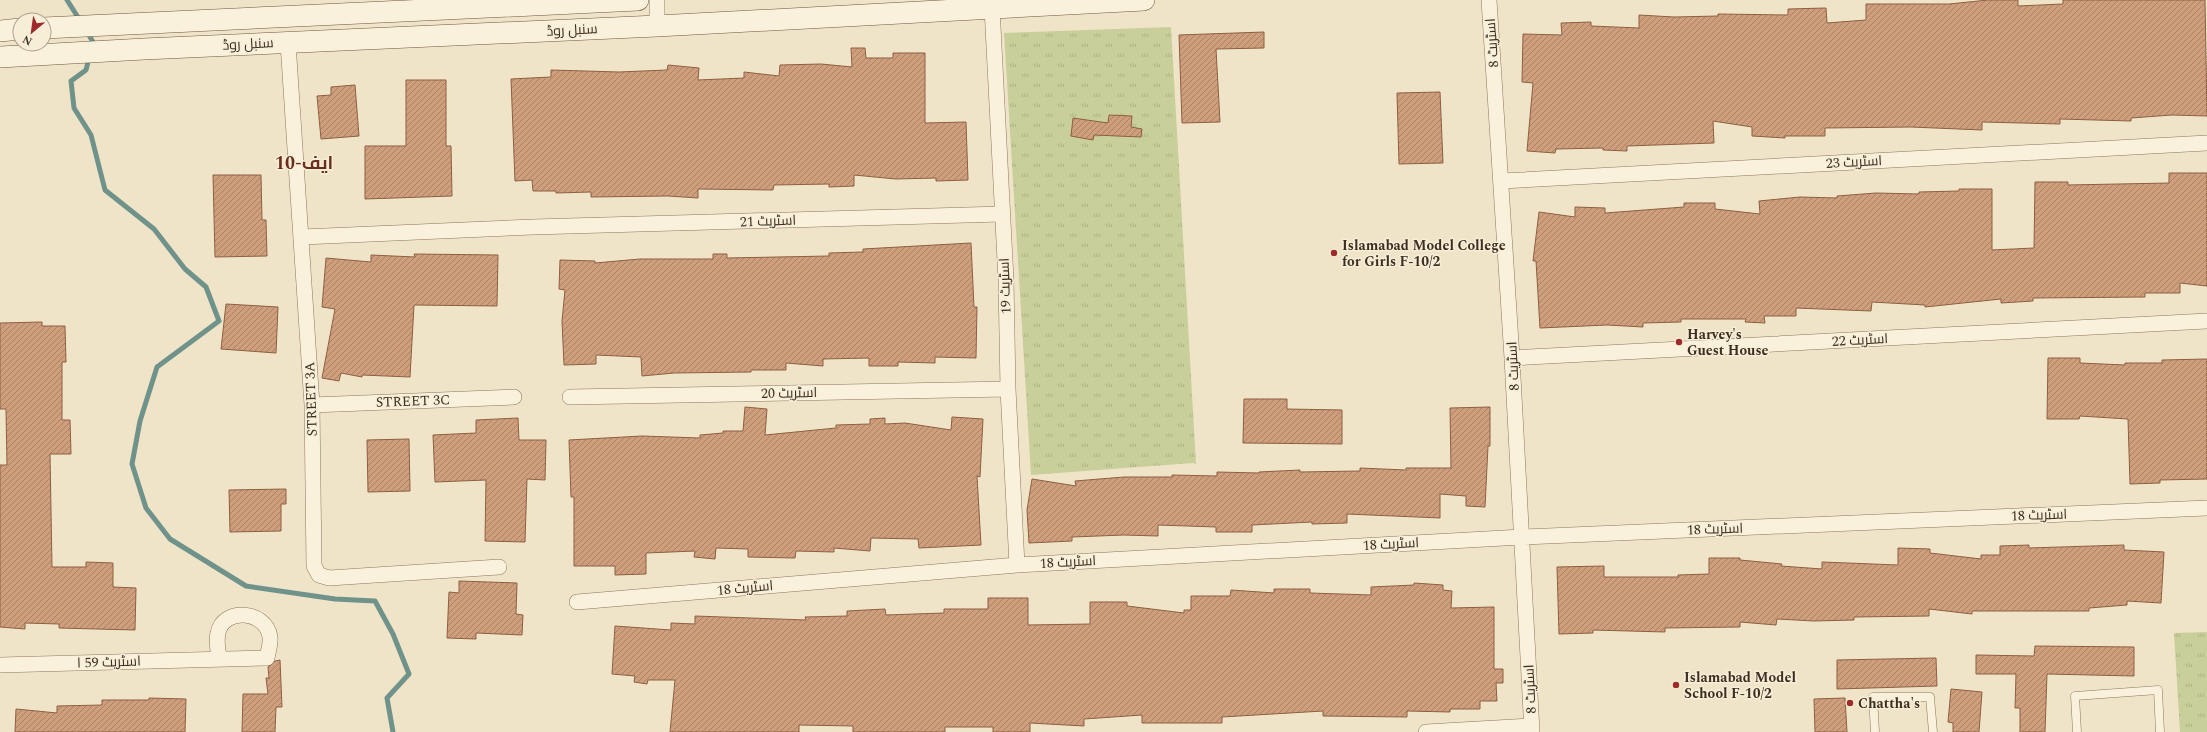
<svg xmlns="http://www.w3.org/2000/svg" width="2207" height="732" viewBox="0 0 2207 732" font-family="Spectral,Cairo,serif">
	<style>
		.park { fill: url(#park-tufts) }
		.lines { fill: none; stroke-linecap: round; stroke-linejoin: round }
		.stream { stroke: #6f938a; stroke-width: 5 }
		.building { fill: url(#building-hatch); stroke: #8d5f41 }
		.lane-casing { stroke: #8d765c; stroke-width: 9 }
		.street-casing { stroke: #8d765c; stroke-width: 16 }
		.secondary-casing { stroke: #6f573f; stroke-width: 22 }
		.lane { stroke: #faf1dc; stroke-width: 8 }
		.street { stroke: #faf1dc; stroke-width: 15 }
		.secondary { stroke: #faf1dc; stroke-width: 21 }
		.poi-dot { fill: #9e2a2b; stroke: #f7eed8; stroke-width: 1.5 }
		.labels { text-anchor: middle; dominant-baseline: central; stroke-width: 3; stroke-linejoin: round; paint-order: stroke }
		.street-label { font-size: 14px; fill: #3d2e20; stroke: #f7eed8 }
		.poi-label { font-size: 14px; font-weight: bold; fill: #3d2e20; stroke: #f7eed8; text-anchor: start }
		.district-label { font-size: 18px; font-weight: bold; fill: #6b2e1e; stroke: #f7eed8 }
	</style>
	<defs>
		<pattern id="park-tufts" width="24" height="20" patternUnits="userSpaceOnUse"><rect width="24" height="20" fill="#c9cf9b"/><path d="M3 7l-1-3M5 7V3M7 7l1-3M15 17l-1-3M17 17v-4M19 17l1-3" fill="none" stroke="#aeb285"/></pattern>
		<pattern id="building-hatch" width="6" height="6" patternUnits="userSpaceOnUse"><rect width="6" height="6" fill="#cf9f7d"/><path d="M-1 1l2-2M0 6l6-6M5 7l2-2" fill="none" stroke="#a98266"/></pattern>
	</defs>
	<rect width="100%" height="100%" fill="#f0e4c8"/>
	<!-- park -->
	<path class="park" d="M1171,27l25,437 -3,-1 -162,12 -27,-442z
		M2207,632v100h-27l-6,-99z"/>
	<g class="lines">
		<!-- stream -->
		<path class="stream" d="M67,0l14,22
			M87,32l6,10 -1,6
			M89,58l-3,12 -15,11 3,27 17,27 14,55 49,39 31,40 21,18 13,34 -62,46 -17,54 -8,43 14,44 24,31 76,47 89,13 40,2 18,33 16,40 -22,24 6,34"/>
	</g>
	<!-- building -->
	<path class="building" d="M1988,0h30v6l45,-2v-4h142l2,116 -35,-1 -41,3v3l-71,-2v5l-78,-2v8l-71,-3 -86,1v8h-40v2l-33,-2v-9l-39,-6 1,22 -87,3v5l-24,-1v-2l-47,1 -1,4 -28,-2 6,-68 -11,-1 1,-48 39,1 -1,-12 30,-1v4l48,2v-13l35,2 44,-1v-2l70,1v-6l38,-1 1,15 39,-3v-16h83z
		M1264,32v16l-48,1 4,73 -38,1 -3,-88z
		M851,48h14l1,10h27v-5h32v70l41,-1 2,58 -32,1v-3l-40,1 -42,-4v11l-25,1v-3l-55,1 -1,5 -75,-1v9l-30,-2 -77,1v-5l-35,1v-2h-23l-1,-11 -17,1 -4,-102 40,-2v-7l68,2 48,-2 1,-5 31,3 -1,12 46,-2v-6l35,4 1,-11 41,-1 31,3z
		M406,80h40v66h5l1,50 -87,3v-53h41z
		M355,85l4,51 -38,3 -4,-43 14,-1v-8z
		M1440,92l3,71 -44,1 -2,-71z
		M1109,115l23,1 -1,11 11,2 -1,8 -47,-2 -1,5 -22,-4 2,-18 35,5z
		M2169,173h38v113l-27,-3v10h-35v4l-112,1v3l-32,2v-4l-76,8v-2l-53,-3 -1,9 -75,-3v8h-32l1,7 -20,-1 1,-3h-65v3l-38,1v4l-36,-2 -67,3 -4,-67h-3l6,-49 36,5v-10l30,1v5l79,-6v-4h31v6l45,5 -1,-13 41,-4 37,1v-2l39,-3 43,1v-2l40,-1v-2h33v61l42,-2 1,-66h33v3l101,-2z
		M213,175h48l1,45h4l1,36 -52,1z
		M971,243l3,64h3l-1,51 -41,-1v6l-37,-1v4h-29v-8l-46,1v7l-37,-3v7h-35v2l-77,1 -32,3 -1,-19 -45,-2v9l-32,1 -2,-44 3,-31 -6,-1 1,-29 35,1v2l45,-4h73v-5h14v4l102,-2v-3l34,-1v-3z
		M414,254l84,1 -1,51 -83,-1 -4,72 -48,-2v2l-21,-4 -2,8 -17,-3 13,-69 -13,-2 4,-49 45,4v-7l44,2z
		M226,304l52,3 -2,46 -55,-4z
		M42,322v4h23l1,36h-4v58h8l1,34h-21l2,113h34v-5l27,1v24l23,1 -1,42 -76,-2v-4l-34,-1v6l-25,-2v-162h7l-1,-56h-6v-86z
		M2048,358h32v5l45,2v-2h37v-3l45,-1v120l-47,1v3l-30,1 -2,-65 -48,-3 -1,3h-32z
		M1244,399h43v10l55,1v34l-99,-1z
		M745,407l22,2 -2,26 71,-7v-3l34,-1v-5l15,-1v6l20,-1 46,7 1,-13 31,2 -3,58 -3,-1 4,69 -62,3 -1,-9 -47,-1 -1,13 -36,-3v4l-38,-1 -1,7 -47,-1v-8l-32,-1 -1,11 -21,-2 1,-6 -49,2v21l-31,1v-9h-41v-69h-3l-2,-57 73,-4 58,2v-3l23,-2v-2h20z
		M1490,407v39h-2l-3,61 -19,-1v-10l-26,-2v24l-93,-4v9l-35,1v-2l-60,3v7h-36v-5l-58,-2v11l-34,-1 -52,2v4l-43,2 -2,-33 5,-31 44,7 -1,-5 49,-4h48v-2l45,1v-4l42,1v-1l41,-2v2l60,-1v-3l46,2v-2h45l-1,-60z
		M518,418l1,22h27l-1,40 -18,-1 -2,63 -40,-1 1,-61 -51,2 -2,-47 43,-2v-13z
		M409,439l1,52 -42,1 -1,-52z
		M286,489v15h-5v27l-51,1 -1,-42z
		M2029,545v3l95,-3v5l40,2 -3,51 -34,-2v4l-38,3v3h-117v3l-43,-5v7l-75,1v3l-40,1 -37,-2 -1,6 -36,-3v5l-75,1v4l-72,-2v3l-34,1 -2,-67 47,-1v11h74v-2l31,-1v-16h31v2l42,4 -1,2 41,3v-7l76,3v-17l32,1v4l51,6v-4h19v-9z
		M459,581l58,2 -1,31 7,1 -1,20 -46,-2v6l-29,-1 2,-46 10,1z
		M1414,583l29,2v5l9,1 -1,17 43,-1v62h9v14h-7l1,18h-17v8h-30v3l-43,-1v6l-84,-1v-5l-101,6v6h-80v-8l-58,4v7l-54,-3v9h-37v-5h-48v5h-92v-6l-54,-1v7h-129l5,-52h-27l-1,4 -13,-2 1,-6 -23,-2 3,-48 56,4v-7l24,1v-8l111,4 -1,-3 42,-1v-5l38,-2 1,6 58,-2v-4h44v-11h40v27l62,-1v-22h37v4l57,7v-3h7v-14h39l1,-6 43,3v-4h36v4l61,2v-8l43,-2z
		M2035,646l99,1v29l-87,-2 -2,58h-25v-24h-5l1,-34h-40v-19l58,1z
		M1936,658l1,28 -100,3v-29z
		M280,660l2,47h-6l-1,25h-33l1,-38h25l-2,-16h3l-1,-11 7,-6z
		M1951,689l31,3 -3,40h-26v-9l-5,-1z
		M149,698l37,1 -1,33h-170l1,-23 41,4v-7l45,-1v-5h47z
		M1845,698l2,34h-32l-1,-33z"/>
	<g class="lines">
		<!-- lane casing -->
		<g class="lane-casing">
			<path id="lane" d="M1875,732l-2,-35h57l3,35
				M2077,732l-2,-36 83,-6 2,42"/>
		</g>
		<!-- street casing -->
		<g class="street-casing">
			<path id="street" d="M657,0v26
				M1489,0l23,358 20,374
				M992,7l14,273 2,109 9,176
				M288,43l24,362 2,161 5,9 10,3 170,-11
				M1502,181l705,-38
				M302,237l231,-10 469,-13
				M1512,358l695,-37
				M570,397l438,-8
				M312,405l202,-8
				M577,602l440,-37 505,-28 685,-29
				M0,665l267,-7c1,-6 4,-15 3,-21 -4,-27 -47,-30 -52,-4 -2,8 0,18 1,25
				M1426,732l106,-6"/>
		</g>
		<!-- secondary casing -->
		<g class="secondary-casing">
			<path id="secondary" d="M44,28l594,-28
				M0,31l20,-2
				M0,57l144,-8 513,-23 487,-26"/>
		</g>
		<!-- lane -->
		<use href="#lane" class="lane"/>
		<!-- street -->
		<use href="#street" class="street"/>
		<!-- secondary -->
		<use href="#secondary" class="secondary"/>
	</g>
	<!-- markers -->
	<g class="poi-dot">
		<circle cx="1334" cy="253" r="4"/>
		<circle cx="1679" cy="342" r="4"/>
		<circle cx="1676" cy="685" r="4"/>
		<circle cx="1850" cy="703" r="4"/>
	</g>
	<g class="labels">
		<!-- street labels -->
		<g class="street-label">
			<text transform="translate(572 30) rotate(-3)">سنبل روڈ</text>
			<text transform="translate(1492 43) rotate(-94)">اسٹریٹ 8</text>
			<text transform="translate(248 44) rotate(-3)">سنبل روڈ</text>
			<text transform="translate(1854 162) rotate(-3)">اسٹریٹ 23</text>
			<text transform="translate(768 221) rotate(-2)">اسٹریٹ 21</text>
			<text transform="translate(1005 286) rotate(-92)">اسٹریٹ 19</text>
			<text transform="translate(1860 340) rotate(-3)">اسٹریٹ 22</text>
			<text transform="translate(1513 366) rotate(-93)">اسٹریٹ 8</text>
			<text transform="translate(789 393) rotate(-1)">اسٹریٹ 20</text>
			<text transform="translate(311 399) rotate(-92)">STREET 3A</text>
			<text transform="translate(413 401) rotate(-2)">STREET 3C</text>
			<text transform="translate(2039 515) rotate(-2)">اسٹریٹ 18</text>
			<text transform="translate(1715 529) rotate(-2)">اسٹریٹ 18</text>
			<text transform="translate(1391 544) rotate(-3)">اسٹریٹ 18</text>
			<text transform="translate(1068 562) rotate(-3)">اسٹریٹ 18</text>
			<text transform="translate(745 588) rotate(-5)">اسٹریٹ 18</text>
			<text transform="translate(109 662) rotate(-2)">اسٹریٹ 59 ا</text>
			<text transform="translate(1530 689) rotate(-93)">اسٹریٹ 8</text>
		</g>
		<!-- poi labels -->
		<g class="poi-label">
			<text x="1342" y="245">Islamabad Model College<tspan x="1342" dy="16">for Girls F-10/2</tspan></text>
			<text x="1687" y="334">Harvey's<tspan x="1687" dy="16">Guest House</tspan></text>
			<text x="1684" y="677">Islamabad Model<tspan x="1684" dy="16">School F-10/2</tspan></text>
			<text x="1858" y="703">Chattha's</text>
		</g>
		<!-- district labels -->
		<g class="district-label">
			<text x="304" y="163">ایف-10</text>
		</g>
	</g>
	<!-- north arrow -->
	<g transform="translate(32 32) rotate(209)"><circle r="19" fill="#f7eed8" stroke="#ada18e"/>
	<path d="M0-3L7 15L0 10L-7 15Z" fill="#9e2a2b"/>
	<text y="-6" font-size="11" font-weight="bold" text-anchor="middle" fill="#3d2e20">N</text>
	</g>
</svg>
